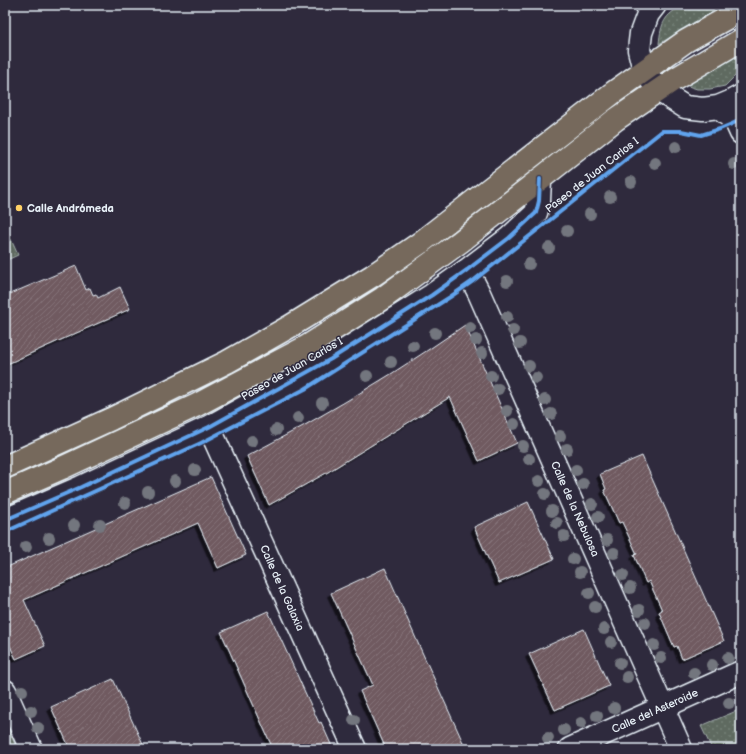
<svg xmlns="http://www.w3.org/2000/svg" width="746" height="754" viewBox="0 0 746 754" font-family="'Balsamiq Sans',sans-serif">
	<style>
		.grass { fill: url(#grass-dots); stroke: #a3aeac }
		.green { fill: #5e6b60; stroke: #a3aeac }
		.building { fill: url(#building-hatch); stroke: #e8f1f8; filter: url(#shadow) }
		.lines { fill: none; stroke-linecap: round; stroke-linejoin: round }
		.minor-casing { stroke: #e8f1f8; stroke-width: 25 }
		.major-casing { stroke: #e8f1f8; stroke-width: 25 }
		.minor { stroke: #2f2a3d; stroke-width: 22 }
		.major { stroke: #76695c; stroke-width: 22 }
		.cycleway-casing { stroke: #2f2a3d; stroke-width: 6 }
		.cycleway { stroke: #60a3ed; stroke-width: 4 }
		.tree { fill: #73767e }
		.poi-dot { fill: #ffd166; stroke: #2f2a3d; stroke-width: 1.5 }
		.labels { text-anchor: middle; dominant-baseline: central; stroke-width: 3; stroke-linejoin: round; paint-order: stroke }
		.street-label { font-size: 11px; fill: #e8f1f8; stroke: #2f2a3d }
		.poi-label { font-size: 11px; font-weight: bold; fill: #e8f1f8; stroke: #2f2a3d; text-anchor: start }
	</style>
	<defs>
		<pattern id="grass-dots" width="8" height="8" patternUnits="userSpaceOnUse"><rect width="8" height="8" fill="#5e6b60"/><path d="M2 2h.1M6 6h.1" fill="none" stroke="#758178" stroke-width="1.8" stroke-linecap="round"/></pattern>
		<pattern id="building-hatch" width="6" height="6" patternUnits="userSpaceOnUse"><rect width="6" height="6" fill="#705a60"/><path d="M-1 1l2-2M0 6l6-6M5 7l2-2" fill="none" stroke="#847278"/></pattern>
		<filter id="shadow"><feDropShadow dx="-3.5" dy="3.5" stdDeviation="0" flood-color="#0009"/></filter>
	</defs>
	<rect width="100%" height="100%" fill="#2f2a3d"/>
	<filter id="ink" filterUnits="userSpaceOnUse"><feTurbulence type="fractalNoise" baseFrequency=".025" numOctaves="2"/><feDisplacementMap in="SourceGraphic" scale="8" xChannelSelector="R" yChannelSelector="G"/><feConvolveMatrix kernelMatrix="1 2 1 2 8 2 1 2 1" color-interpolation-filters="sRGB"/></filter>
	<g filter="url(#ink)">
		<!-- grass -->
		<path class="grass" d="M684,5h35l2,1 -62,38c2,-21 5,-29 25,-39z
			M741,50v16l-4,8 -12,12 -15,3h-13l-12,-4z
			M9,235l9,20 -13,6v-25z
			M741,709v40h-29l-11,-23z"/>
		<!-- green -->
		<path class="green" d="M5,722l12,27h-12z"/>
		<!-- building -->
		<path class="building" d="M76,266l10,24 4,-2 3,7 3,-1 2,4 22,-11 10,22 -125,56v-69z
			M465,325l52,118 -38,18 -29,-64 -122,75 -59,33 -22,-49 58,-31 40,-23 46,-28 40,-26z
			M642,456l82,185 -42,18 -5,-13 -3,1 -15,-35 3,-2 -13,-29 -3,2 -12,-28 3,-1 -15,-32 -3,1 -15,-33 2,-1 -6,-15z
			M211,477l35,78 -28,13 -20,-45 -174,77 21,46 -29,13 -11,-24v-67z
			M528,502l26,57 -55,24 -25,-56z
			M385,568l32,73 49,108h-80l-26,-58 13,-6 -42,-92z
			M268,611l51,112 2,-1 12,27h-60l-52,-117z
			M584,629l25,57 -54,24 -26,-56z
			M113,679l32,70h-75l-19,-42z"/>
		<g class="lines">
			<!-- minor casing -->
			<g class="minor-casing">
				<path id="minor" d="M655,5l-7,9 -7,19 -2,17 5,20 14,20 27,17 18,2 15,-2 12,-5 11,-6
					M718,107l18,15 5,11
					M467,270l12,23 202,456
					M209,427l146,322
					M5,520l76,-33 128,-60 122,-68 101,-64 35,-25 42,-32 27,-25 3,-12 1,-22
					M5,691l26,58
					M570,749l171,-77"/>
			</g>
			<!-- major casing -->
			<g class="major-casing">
				<path id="major" d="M5,467l106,-48 116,-57 62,-35 83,-51 48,-33 194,-151 72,-51 55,-31
					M5,493l57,-25 135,-63 109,-58 77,-49 48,-35 29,-21 155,-122 60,-41 66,-39"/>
			</g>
			<!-- minor -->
			<use href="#minor" class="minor"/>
			<!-- major -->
			<use href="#major" class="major"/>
			<!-- cycleway casing -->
			<g class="cycleway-casing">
				<path id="cycleway" d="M5,520l76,-33 128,-60 122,-68 101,-64 35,-25 42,-32 27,-25 3,-12 1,-22
					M5,532l196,-89 104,-54 145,-92 23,-16 189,-150h19l20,4 19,-6 21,-9"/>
			</g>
			<!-- cycleway -->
			<use href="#cycleway" class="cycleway"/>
		</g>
		<!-- trees -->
		<g class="tree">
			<circle cx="676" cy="147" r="6"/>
			<circle cx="655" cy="163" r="6"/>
			<circle cx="734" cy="164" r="6"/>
			<circle cx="631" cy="182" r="6"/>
			<circle cx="610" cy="197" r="6"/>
			<circle cx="590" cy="214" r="6"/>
			<circle cx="567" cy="231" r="6"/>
			<circle cx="549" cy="248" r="6"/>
			<circle cx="529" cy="264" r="6"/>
			<circle cx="507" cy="281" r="6"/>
			<circle cx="507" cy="317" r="6"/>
			<circle cx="470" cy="328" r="6"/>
			<circle cx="513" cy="330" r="6"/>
			<circle cx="435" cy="333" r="6"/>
			<circle cx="476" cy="340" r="6"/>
			<circle cx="520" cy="343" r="6"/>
			<circle cx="413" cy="346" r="6"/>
			<circle cx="482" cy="353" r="6"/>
			<circle cx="391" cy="362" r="6"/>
			<circle cx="529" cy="366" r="6"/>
			<circle cx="367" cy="376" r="6"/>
			<circle cx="491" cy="376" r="6"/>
			<circle cx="536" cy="378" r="6"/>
			<circle cx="498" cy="389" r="6"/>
			<circle cx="545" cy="400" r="6"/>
			<circle cx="322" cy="403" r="6"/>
			<circle cx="507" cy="411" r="6"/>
			<circle cx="551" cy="414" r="6"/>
			<circle cx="298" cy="418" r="6"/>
			<circle cx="514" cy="424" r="6"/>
			<circle cx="276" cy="430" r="6"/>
			<circle cx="560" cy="436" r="6"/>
			<circle cx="252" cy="441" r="6"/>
			<circle cx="523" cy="446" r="6"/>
			<circle cx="567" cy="449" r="6"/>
			<circle cx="529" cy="459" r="6"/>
			<circle cx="195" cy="470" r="6"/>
			<circle cx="576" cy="470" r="6"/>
			<circle cx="175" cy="481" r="6"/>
			<circle cx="539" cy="481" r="6"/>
			<circle cx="583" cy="484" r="6"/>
			<circle cx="148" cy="492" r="6"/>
			<circle cx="545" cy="494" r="6"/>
			<circle cx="125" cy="503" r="6"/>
			<circle cx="592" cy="504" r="6"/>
			<circle cx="552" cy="511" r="6"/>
			<circle cx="598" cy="517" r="6"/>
			<circle cx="557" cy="523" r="6"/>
			<circle cx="74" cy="525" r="6"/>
			<circle cx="100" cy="525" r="6"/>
			<circle cx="564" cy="536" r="6"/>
			<circle cx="49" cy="538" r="6"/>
			<circle cx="607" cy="540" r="6"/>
			<circle cx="26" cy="547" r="6"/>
			<circle cx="614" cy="553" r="6"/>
			<circle cx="573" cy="559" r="6"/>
			<circle cx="580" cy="572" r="6"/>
			<circle cx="623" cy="575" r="6"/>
			<circle cx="630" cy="588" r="6"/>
			<circle cx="589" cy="593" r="6"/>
			<circle cx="595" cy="607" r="6"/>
			<circle cx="639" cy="610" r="6"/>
			<circle cx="645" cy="623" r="6"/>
			<circle cx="604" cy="629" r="6"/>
			<circle cx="611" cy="642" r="6"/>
			<circle cx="654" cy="645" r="6"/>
			<circle cx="661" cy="658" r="6"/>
			<circle cx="728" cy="658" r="6"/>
			<circle cx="620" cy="663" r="6"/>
			<circle cx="712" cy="665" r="6"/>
			<circle cx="694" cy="673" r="6"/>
			<circle cx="627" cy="677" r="6"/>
			<circle cx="22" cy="691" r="6"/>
			<circle cx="729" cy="703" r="6"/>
			<circle cx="614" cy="708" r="6"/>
			<circle cx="31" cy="711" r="6"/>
			<circle cx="597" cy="716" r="6"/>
			<circle cx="354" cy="720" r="6"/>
			<circle cx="581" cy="723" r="6"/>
			<circle cx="38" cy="728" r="6"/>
			<circle cx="564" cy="730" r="6"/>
			<circle cx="548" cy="738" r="6"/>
		</g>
	</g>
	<!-- markers -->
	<circle class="poi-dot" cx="19" cy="208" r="4"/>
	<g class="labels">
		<!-- street labels -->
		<g class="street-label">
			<text transform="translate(592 175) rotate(-38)">Paseo de Juan Carlos I</text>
			<text transform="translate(292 369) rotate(-30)">Paseo de Juan Carlos I</text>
			<text transform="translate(575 509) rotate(66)">Calle de la Nebulosa</text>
			<text transform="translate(282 588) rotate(66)">Calle de la Galaxia</text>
			<text transform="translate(655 711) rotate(-24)">Calle del Asteroide</text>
		</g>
		<!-- poi labels -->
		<g class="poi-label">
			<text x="27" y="208">Calle Andrómeda</text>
		</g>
	</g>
	<!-- margin -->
	<rect width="746" height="754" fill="none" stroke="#2f2a3d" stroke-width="20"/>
	<rect x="10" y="10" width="726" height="734" fill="none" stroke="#e8f1f8" stroke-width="1.5" filter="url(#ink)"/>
</svg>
